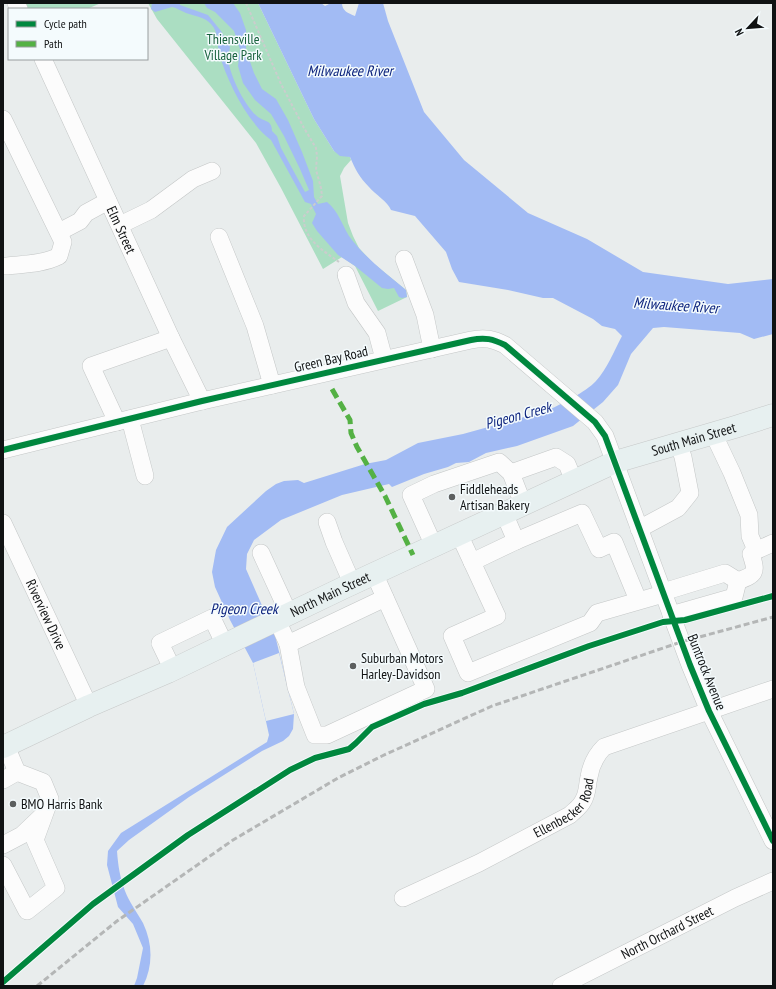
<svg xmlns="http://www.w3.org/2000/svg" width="776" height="989" viewBox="0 0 776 989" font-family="'PT Sans Narrow',sans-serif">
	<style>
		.green { fill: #abdec2 }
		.water { fill: #a2bbf4 }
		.pier { fill: #e9eded }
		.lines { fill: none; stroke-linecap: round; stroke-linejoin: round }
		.minor-casing { stroke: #c4c7c7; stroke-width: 18 }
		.major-casing { stroke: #c7c9c9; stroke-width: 23 }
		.path { stroke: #cbcdcd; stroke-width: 2; stroke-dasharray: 3 2; stroke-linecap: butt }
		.minor { stroke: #fcfcfc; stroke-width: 17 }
		.major { stroke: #e7f0f0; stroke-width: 22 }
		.rail { stroke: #b4b6b6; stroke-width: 3; stroke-dasharray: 6 3; stroke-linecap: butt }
		.quiet { stroke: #54b144; stroke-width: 5; stroke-dasharray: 10 5; stroke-linecap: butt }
		.cycleway-casing { stroke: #f4fbfd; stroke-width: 8 }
		.cycleway { stroke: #00873e; stroke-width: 6 }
		.poi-dot { fill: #5c5f5f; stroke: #f4fbfd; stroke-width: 1.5 }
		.labels { text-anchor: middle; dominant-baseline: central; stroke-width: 3; stroke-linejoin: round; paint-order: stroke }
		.park-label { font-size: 14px; fill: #19623e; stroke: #f4fbfd }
		.street-label { font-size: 14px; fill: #101213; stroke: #f4fbfd }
		.poi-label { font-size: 14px; fill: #101213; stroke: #f4fbfd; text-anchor: start }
		.water-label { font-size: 15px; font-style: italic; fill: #0d247e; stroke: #f4fbfd }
	</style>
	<rect width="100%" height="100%" fill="#e9eded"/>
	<!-- green -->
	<path class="green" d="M18,3h83l-14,6h-66z
		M148,3h110l56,116 20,32 16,6 1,3 -7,8 -4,8 8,47 5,13 6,12 14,15 33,27 1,7 -29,14 -23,-45 -13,-9 -19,12 -42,-81 -25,-45 -99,-124z"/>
	<!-- water -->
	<path class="water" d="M152,3h28v2l28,10 13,16 9,16c0,3 -2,6 -2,9 0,17 17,51 30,61 7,5 14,3 14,14l5,5 4,12 24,44 4,-2 -9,-21 -16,-33 -13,-22 -16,-14 -12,-17 -5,-17 2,-17 -6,-18 -19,-19 -8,-4 -3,-5h29l7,10 6,17v20l8,23 8,16 14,10 12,21 14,32 11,29 1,16 4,7 9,-2c12,10 14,21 22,34 15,21 37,37 57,54l1,7 -5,1 -3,-1 -5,-9 -6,1 -6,-1 -27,-22 -17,-11 -21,-24 -5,-8 4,-9 -5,-10 -6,-2 -34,-62c-24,-18 -44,-59 -52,-87 -2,-9 0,-21 -8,-29 -6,-7 -17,-8 -25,-11 -5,-2 -9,-5 -14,-6l-17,5 -4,-3z
		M258,3h63l4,3 6,-3h11c0,8 6,10 13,13l4,-13h24l5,18 36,91 40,48 64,53 59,26 56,33 85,12 45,-5v55l-19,5 -14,-6 -76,-6 -11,1 -22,26 -13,31 -15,17 -30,24 -56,20 -31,7 -17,9 -13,1 -8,4 -24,7 -32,13 -3,-3 -47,11 -61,25 -27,20 -7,14 -1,15 29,66 19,79 -1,15 -4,7 -6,5 -21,10 -73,46 -60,43 -12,11c1,14 3,27 8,40 4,11 12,21 18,32 10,21 10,43 0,63h-9l3,-8 6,-30 -10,-24 -15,-17 -11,-42 1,-14 13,-18 146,-91 2,-7 -16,-72 -23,-43 -15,-33 -3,-15 4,-22 11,-23 39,-36 10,-7 8,-3 14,-1 6,3 61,-19 21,-4 32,-17 45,-9 83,-23c14,-6 40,-19 50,-30 11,-12 18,-30 26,-45l-7,-7 -13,-3 -9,-7 -40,-21h-10l-35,-8 -49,-8 -7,-13 -6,-17 -31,-36 -24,-6c-3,-8 -16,-16 -22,-23 -9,-9 -14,-18 -19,-30l-10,-1 -6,-5 -20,-32z"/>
	<!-- pier -->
	<path class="pier" d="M279,653l15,61 -28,7 -13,-58z"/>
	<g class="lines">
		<!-- minor casing -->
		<g class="minor-casing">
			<g id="minor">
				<path d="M16,3l3,6"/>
				<path id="s1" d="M43,59l128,279 31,63"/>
				<path d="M3,119l60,123 -4,14c-16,8 -34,8 -52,10"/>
				<path d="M120,225l31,-15 42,-31 19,-8"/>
				<path d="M59,232l21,-11 6,-8 22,-12"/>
				<path d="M219,237l36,89 17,59"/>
				<path d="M404,259l21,56 7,34"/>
				<path d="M346,275l10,28 21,30 7,26"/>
				<path d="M130,419l15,57"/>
				<path d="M117,422l-26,-56 80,-28"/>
				<path d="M713,433l19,40 17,42 1,21 6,14"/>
				<path d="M3,450l199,-49 269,-61c14,-3 22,-1 34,5l83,71 7,6 10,14 85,229 19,46 64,130"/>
				<path d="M511,473l45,-16 11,7 7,17"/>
				<path d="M327,522l7,20 18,41"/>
				<path id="s2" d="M3,523l86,183"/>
				<path d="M639,529l39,-21 12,-15 -7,-36 -5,-14"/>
				<path d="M459,534l38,82 -45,20 16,37 122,-50 7,-10 66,-19"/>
				<path d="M516,541l66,-28 17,36 15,-7 24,58"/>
				<path d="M434,546l-23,-51 23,-11 65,-22 12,11 12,31"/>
				<path d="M261,553l28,61"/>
				<path d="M472,562l44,-21 -12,-28"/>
				<path d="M738,581c18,-7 19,-8 13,-27l2,-2 20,-9"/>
				<path d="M663,592l62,-19 13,8"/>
				<path d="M671,615l63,-18 4,-16"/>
				<path d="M277,620l11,24 8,43 19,48h12l99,-46 -52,-116"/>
				<path d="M288,644l97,-46"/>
				<path d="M173,670l-13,-27 52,-25 13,27"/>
				<path d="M3,780l14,-8"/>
				<path d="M3,845l19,-10 21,-20"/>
				<path d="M3,865l24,46 29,-23 -21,-48 15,-41 -7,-17 -26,-10 -11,-26"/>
				<path id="s3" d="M403,898l76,-35 91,-48c5,-5 10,-8 13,-14 5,-8 4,-16 6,-24 2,-12 7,-22 15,-30l169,-58"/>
				<path id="s4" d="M561,986l174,-88 38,-17"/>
			</g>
		</g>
		<!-- major casing -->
		<g class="major-casing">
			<g id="major">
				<path id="s5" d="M3,747l86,-41 79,-34 175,-84 272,-126 120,-35 38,-12"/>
			</g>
		</g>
		<!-- path -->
		<path class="path" d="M246,3l35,81 23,44 12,20 1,8 -1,14 5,18 1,8 -18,20c-2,23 20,35 35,46"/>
		<!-- minor -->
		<use href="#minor" class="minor"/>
		<!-- major -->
		<use href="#major" class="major"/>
		<!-- rail -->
		<path class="rail" d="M37,986l80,-65 116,-81 105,-62 44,-22 110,-50 189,-64 92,-25"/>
		<!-- quiet -->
		<path class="quiet" d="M332,389l18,31 1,13 6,14 28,49 28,59"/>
		<!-- cycleway casing -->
		<g class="cycleway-casing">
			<path id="cycleway" d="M3,450l199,-49 269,-61c14,-3 22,-1 34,5l83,71 7,6 10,14 85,229 19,46 64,130
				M3,982l90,-78 95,-69 102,-65 25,-12 34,-9 7,-6 16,-16 52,-23 38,-11 127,-47 74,-24 22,-2 88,-24"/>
		</g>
		<!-- cycleway -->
		<use href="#cycleway" class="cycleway"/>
	</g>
	<!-- markers -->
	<g class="poi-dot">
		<circle cx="452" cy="497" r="4"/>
		<circle cx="353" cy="666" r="4"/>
		<circle cx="13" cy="804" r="4"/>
	</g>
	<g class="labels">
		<!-- park labels -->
		<g class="park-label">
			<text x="233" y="39">Thiensville<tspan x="233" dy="16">Village Park</tspan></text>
		</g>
		<!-- street labels -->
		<g class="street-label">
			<text stroke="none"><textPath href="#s1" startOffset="188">Elm Street</textPath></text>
			<text transform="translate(331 359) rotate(-13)">Green Bay Road</text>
			<text stroke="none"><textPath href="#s5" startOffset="757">South Main Street</textPath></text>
			<text stroke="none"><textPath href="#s5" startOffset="361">North Main Street</textPath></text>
			<text stroke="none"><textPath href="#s2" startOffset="101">Riverview Drive</textPath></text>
			<text transform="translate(707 672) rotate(68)">Buntrock Avenue</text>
			<text stroke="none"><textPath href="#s3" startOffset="188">Ellenbecker Road</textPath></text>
			<text stroke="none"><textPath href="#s4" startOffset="119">North Orchard Street</textPath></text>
		</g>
		<!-- poi labels -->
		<g class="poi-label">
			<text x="460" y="489">Fiddleheads<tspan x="460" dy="16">Artisan Bakery</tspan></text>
			<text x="361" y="658">Suburban Motors<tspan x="361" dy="16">Harley-Davidson</tspan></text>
			<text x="21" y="804">BMO Harris Bank</text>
		</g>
		<!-- water labels -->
		<g class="water-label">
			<text x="350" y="70">Milwaukee River</text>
			<text transform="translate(676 305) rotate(4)">Milwaukee River</text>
			<text transform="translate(518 415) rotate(-15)">Pigeon Creek</text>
			<text x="244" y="608">Pigeon Creek</text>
		</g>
	</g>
	<!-- border -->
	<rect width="776" height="989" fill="none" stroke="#101213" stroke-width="8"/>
	<!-- legend -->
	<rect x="8" y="8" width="140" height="52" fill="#f4fbfd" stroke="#999e9f"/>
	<rect x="16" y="21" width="20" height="6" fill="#00873e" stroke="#999e9f"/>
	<text x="44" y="28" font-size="12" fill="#101213">Cycle path</text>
	<rect x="16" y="41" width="20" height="6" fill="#54b144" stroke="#999e9f"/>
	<text x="44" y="48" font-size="12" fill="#101213">Path</text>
	<!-- north arrow -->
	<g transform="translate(748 28) rotate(244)" stroke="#f4fbfd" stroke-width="3" paint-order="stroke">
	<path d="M0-3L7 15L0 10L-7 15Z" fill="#101213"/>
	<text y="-6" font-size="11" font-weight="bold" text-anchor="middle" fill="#101213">N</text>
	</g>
</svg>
